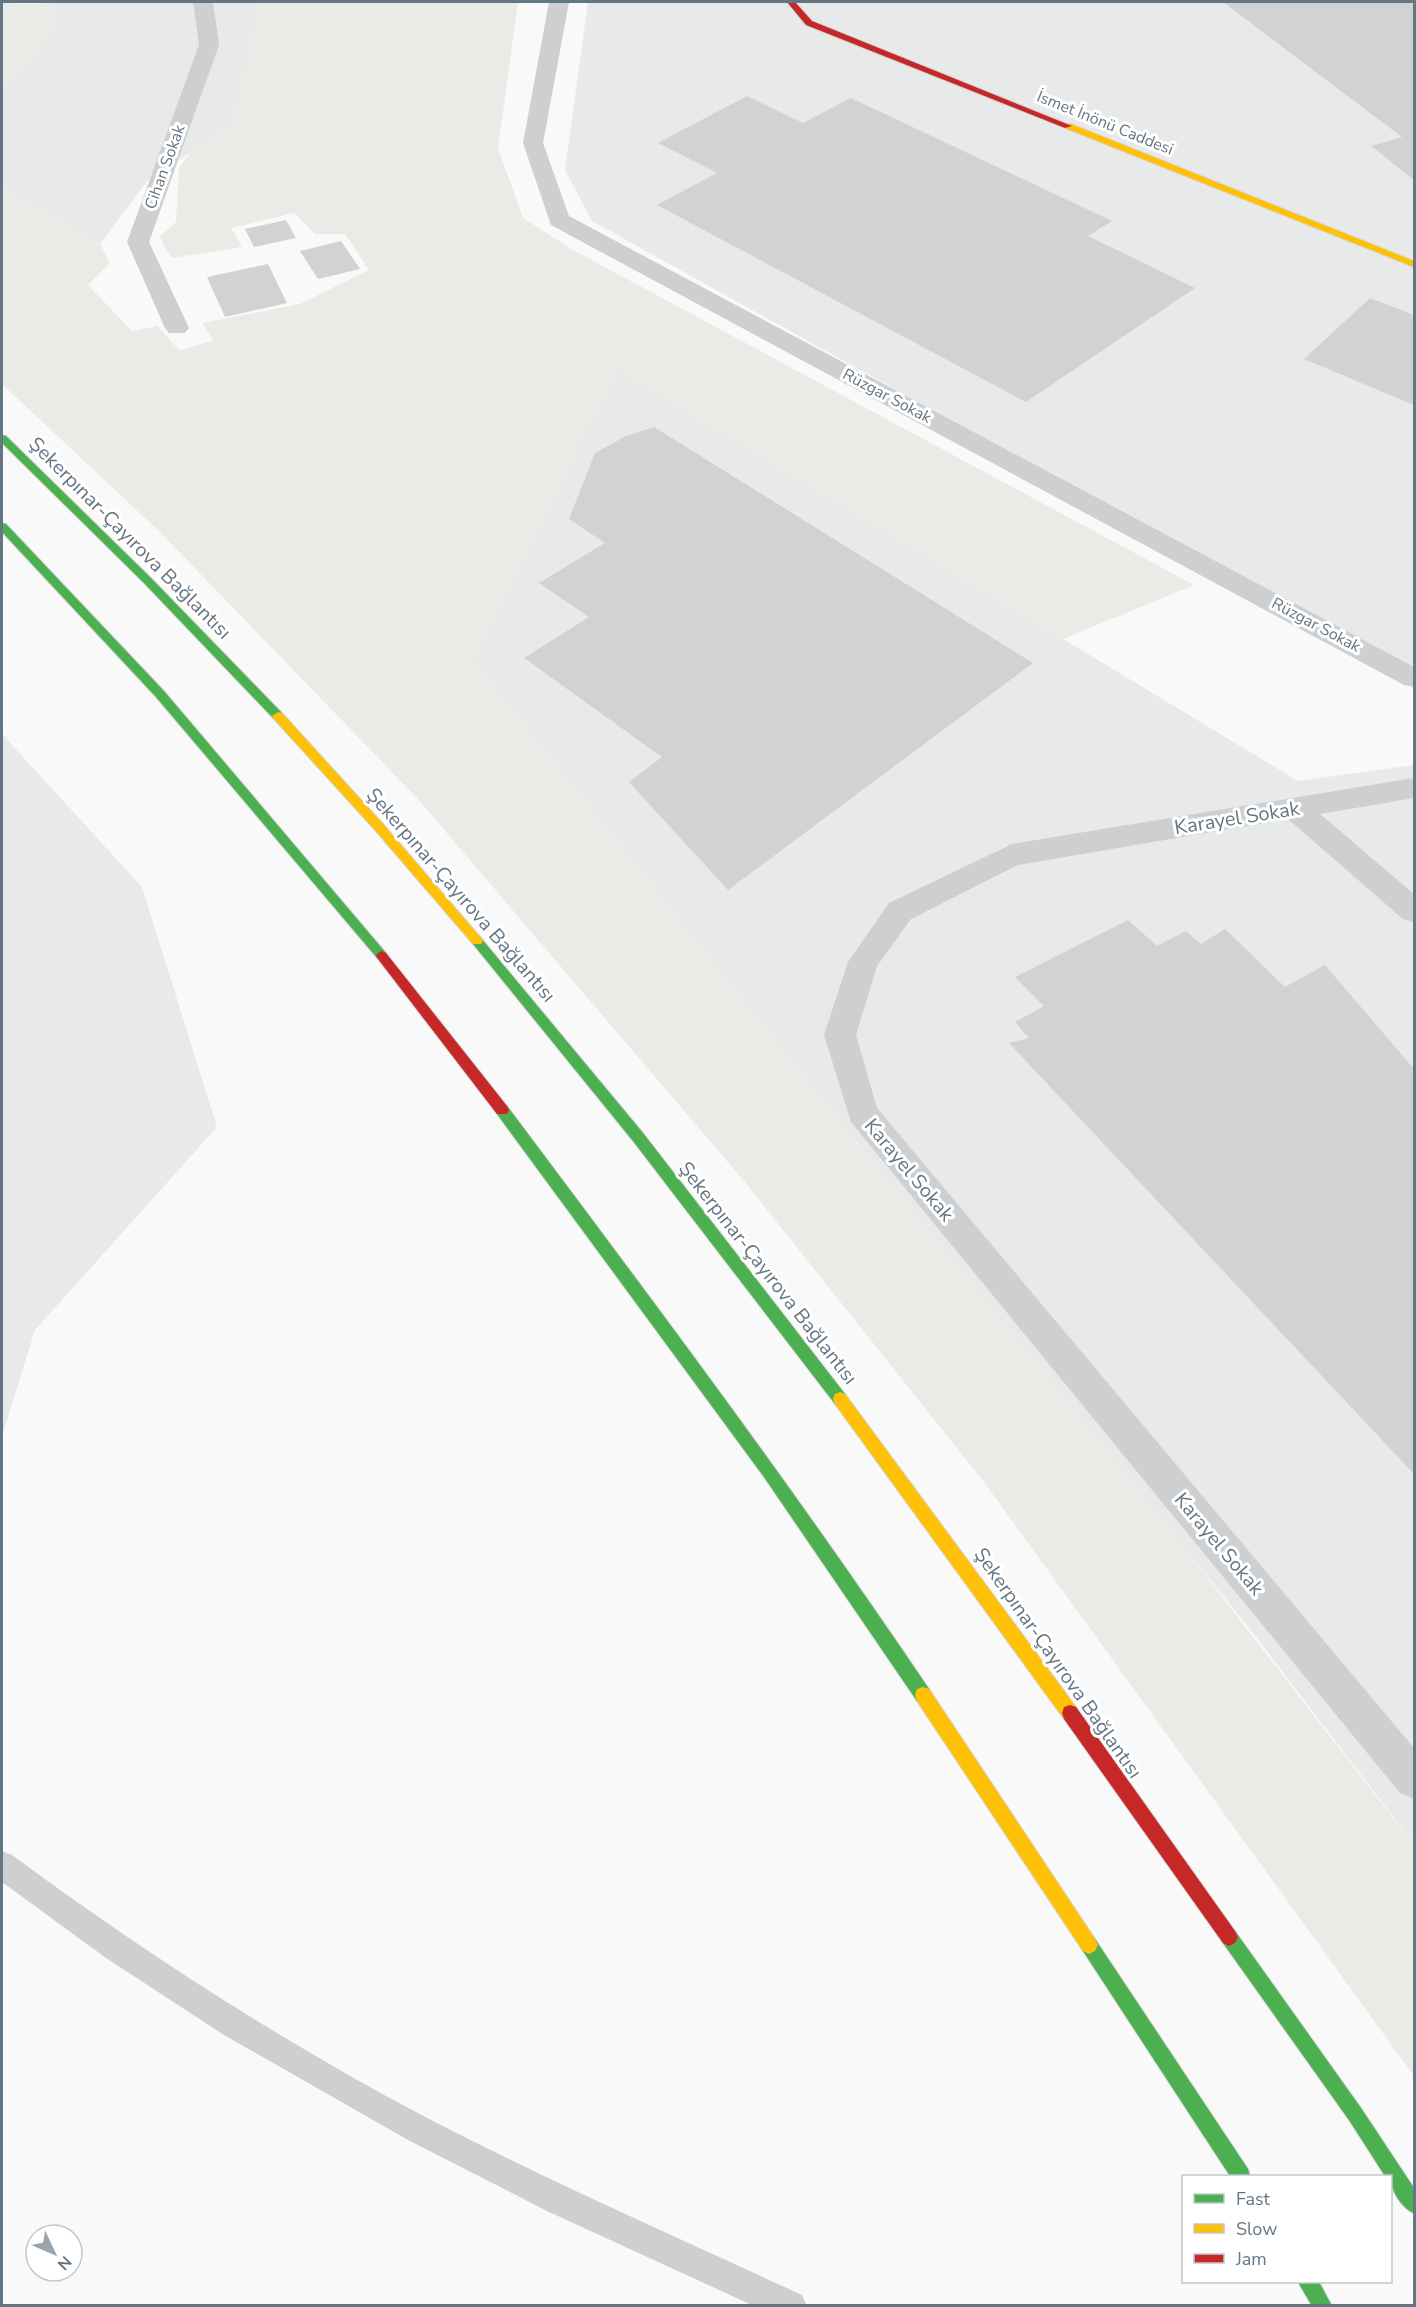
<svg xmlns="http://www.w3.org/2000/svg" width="1416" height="2307" viewBox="0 0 1416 2307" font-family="'Nunito Sans',sans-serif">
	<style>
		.built { fill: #e8e9e9 }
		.green { fill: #e8ebe6 }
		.building { fill: #d0d2d3 }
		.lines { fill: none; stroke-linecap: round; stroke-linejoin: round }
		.fast-casing { stroke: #d5d6d7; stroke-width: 2 }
		.slow-casing { stroke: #d5d6d7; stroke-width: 2 }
		.jam-casing { stroke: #d5d6d7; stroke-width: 2 }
		.lane { fill: #cecfd0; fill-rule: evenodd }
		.street { fill: #cecfd0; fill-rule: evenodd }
		.fast { fill: #4caf50; fill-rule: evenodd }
		.slow { fill: #ffc107; fill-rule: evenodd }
		.jam { fill: #c62828; fill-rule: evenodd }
		.labels { text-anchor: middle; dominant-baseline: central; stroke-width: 6; stroke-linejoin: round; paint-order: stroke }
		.far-street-label { font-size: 16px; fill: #657683; stroke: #fff }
		.street-label { font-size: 20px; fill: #657683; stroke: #fff }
	</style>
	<rect width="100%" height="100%" fill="#f9f9f9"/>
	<!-- built -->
	<path class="built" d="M2,2h260l-29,123 -85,55 -48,64 -98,-55v-99l52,-58 -5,-28z
		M588,2h826v676l-822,-457 -27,-51z
		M617,369l681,412 116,-16v1079l-165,-216 -477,-590 -301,-379z
		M2,734l140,153 75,240 -182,203 -33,106z"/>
	<!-- green -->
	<path class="green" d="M262,2h256l-20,146 25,70 50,32 621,335 -131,54 -446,-269 -146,289 301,379 410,507 232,300v231l-430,-594 -240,-301 -328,-384 -256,-265 -158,-148v-195l98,55 10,19 -22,22 44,46 25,-5 23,25 33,-11 -11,-17 98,-19 69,-34 -24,-36h-30l-21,-21 -63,15 11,19 -70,11 -7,-10 -5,-12 16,-14 3,-54 11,-15 43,-28z
		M2,3l47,1 5,29 -52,57z"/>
	<!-- building -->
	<path class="building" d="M1223,2h191v178l-43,-34 31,-9z
		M747,96l56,27 48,-25 261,123 -24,15 107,52 -169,114 -369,-197 60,-32 -59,-30z
		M286,220l10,18 -42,9 -9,-18z
		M341,241l19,28 -42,10 -18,-28z
		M268,264l19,39 -62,14 -18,-40z
		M1370,298l44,17v90l-110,-46z
		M654,427l379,236 -305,227 -99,-108 33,-25 -138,-99 65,-41 -50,-34 66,-40 -36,-24 26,-66 31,-17z
		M1128,920l29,26 29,-15 15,13 24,-15 60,58 40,-22 89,104v405l-405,-431 20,-5 -14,-16 29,-16 -29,-29z"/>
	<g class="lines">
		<!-- fast casing -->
		<g class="fast-casing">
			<path id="fast" d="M2,435l4,1 145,142 131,135v6h-8l-131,-137 -141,-139z
				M2,523l4,1 158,167 222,262 2,3 -2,3h-8l-222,-262 -154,-165z
				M477,936l4,2 162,195 202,261 2,5 -2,5 -5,2 -5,-2 -202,-263 -160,-197 -2,-3z
				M502,1105l5,1c144,192 288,384 422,583l2,6 -2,6 -6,2 -6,-2 -153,-224 -267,-363 -2,-4 2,-4z
				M1229,1928l6,3 126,177 53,80v25c-12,-4 -24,-24 -24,-37h-5l-36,-56 -126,-177 -3,-6 3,-6z
				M1089,1936l6,3 153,230 2,7h-20l-147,-225 -3,-6 3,-6z
				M1298,2282h21l13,24h-20z"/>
		</g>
		<!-- slow casing -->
		<g class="slow-casing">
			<path id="slow" d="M1065,124h6l343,137v6l-349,-139z
				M278,712l4,1 101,111 98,114 2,3 -2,3h-8l-98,-114 -101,-111 -2,-3z
				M840,1392l5,2 231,313 2,6 -2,6 -6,2 -6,-2 -229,-315 -2,-5 2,-5z
				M923,1687l6,2 166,250 3,6 -3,6 -6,3 -6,-3 -166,-250 -2,-6 2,-6z"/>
		</g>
		<!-- jam casing -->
		<g class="jam-casing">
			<path id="jam" d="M787,2h8l17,19 260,105 -7,2 -259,-103z
				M382,951l4,2 121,153 2,4 -2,4h-10l-119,-155 -2,-3 2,-3z
				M1070,1705l6,2 159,224 3,6 -3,6 -6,3 -6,-3 -159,-224 -2,-6 2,-6z"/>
		</g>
		<!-- lane -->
		<path class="lane" d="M2,1851l10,4c133,98 272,188 419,265 122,63 247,118 371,175l5,11h-53l-207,-95 -139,-71 -184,-105 -118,-77 -104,-76z"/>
		<!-- street -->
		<path class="street" d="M193,2h20l6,43 -70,197 40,86 -4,5h-16l-4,-5 -38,-86 72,-197z
			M549,2h20l-26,141 26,73 845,451v20l-10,-2 -853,-460 -28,-82z
			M1414,778v20l-94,16 94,80v28l-11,-3 -115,-100 -270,46 -107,54 -34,47 -21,69 21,73 537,640v51l-14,-6 -549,-671 -27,-87 24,-73 41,-59 123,-59z"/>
		<!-- fast -->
		<use href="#fast" class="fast"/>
		<!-- slow -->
		<use href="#slow" class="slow"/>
		<!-- jam -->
		<use href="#jam" class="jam"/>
	</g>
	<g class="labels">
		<!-- far-street labels -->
		<g class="far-street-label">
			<text transform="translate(1105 123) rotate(22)">İsmet İnönü Caddesi</text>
			<text transform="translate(165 167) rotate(-70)">Cihan Sokak</text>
			<text transform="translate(887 396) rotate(28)">Rüzgar Sokak</text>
			<text transform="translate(1316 625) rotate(28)">Rüzgar Sokak</text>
		</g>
		<!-- street labels -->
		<g class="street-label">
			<text transform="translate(130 538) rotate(45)">Şekerpınar-Çayırova Bağlantısı</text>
			<text transform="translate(1237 818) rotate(-9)">Karayel Sokak</text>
			<text transform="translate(461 895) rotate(49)">Şekerpınar-Çayırova Bağlantısı</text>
			<text transform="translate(909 1170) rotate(50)">Karayel Sokak</text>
			<text transform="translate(768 1273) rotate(52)">Şekerpınar-Çayırova Bağlantısı</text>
			<text transform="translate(1219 1544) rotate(50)">Karayel Sokak</text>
			<text transform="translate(1058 1663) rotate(55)">Şekerpınar-Çayırova Bağlantısı</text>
		</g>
	</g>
	<!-- border -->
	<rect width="1416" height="2307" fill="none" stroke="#657683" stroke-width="6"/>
	<!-- legend -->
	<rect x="1182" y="2175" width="210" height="108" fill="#ffffff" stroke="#c1c8cd" stroke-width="1.5"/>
	<rect x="1194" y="2194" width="30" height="9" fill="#4caf50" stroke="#c1c8cd" stroke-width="1.5"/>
	<text x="1236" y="2205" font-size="18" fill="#657683">Fast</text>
	<rect x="1194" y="2224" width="30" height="9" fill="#ffc107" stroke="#c1c8cd" stroke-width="1.5"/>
	<text x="1236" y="2235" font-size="18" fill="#657683">Slow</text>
	<rect x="1194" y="2254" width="30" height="9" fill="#c62828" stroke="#c1c8cd" stroke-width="1.5"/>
	<text x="1236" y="2265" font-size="18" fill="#657683">Jam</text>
	<!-- north arrow -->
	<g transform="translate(54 2253) rotate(134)"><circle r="28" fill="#ffffff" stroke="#c1c8cd" stroke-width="1.5"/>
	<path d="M0-4.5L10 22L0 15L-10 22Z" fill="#99a4ac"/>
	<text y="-9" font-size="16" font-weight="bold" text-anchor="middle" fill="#657683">N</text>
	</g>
</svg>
